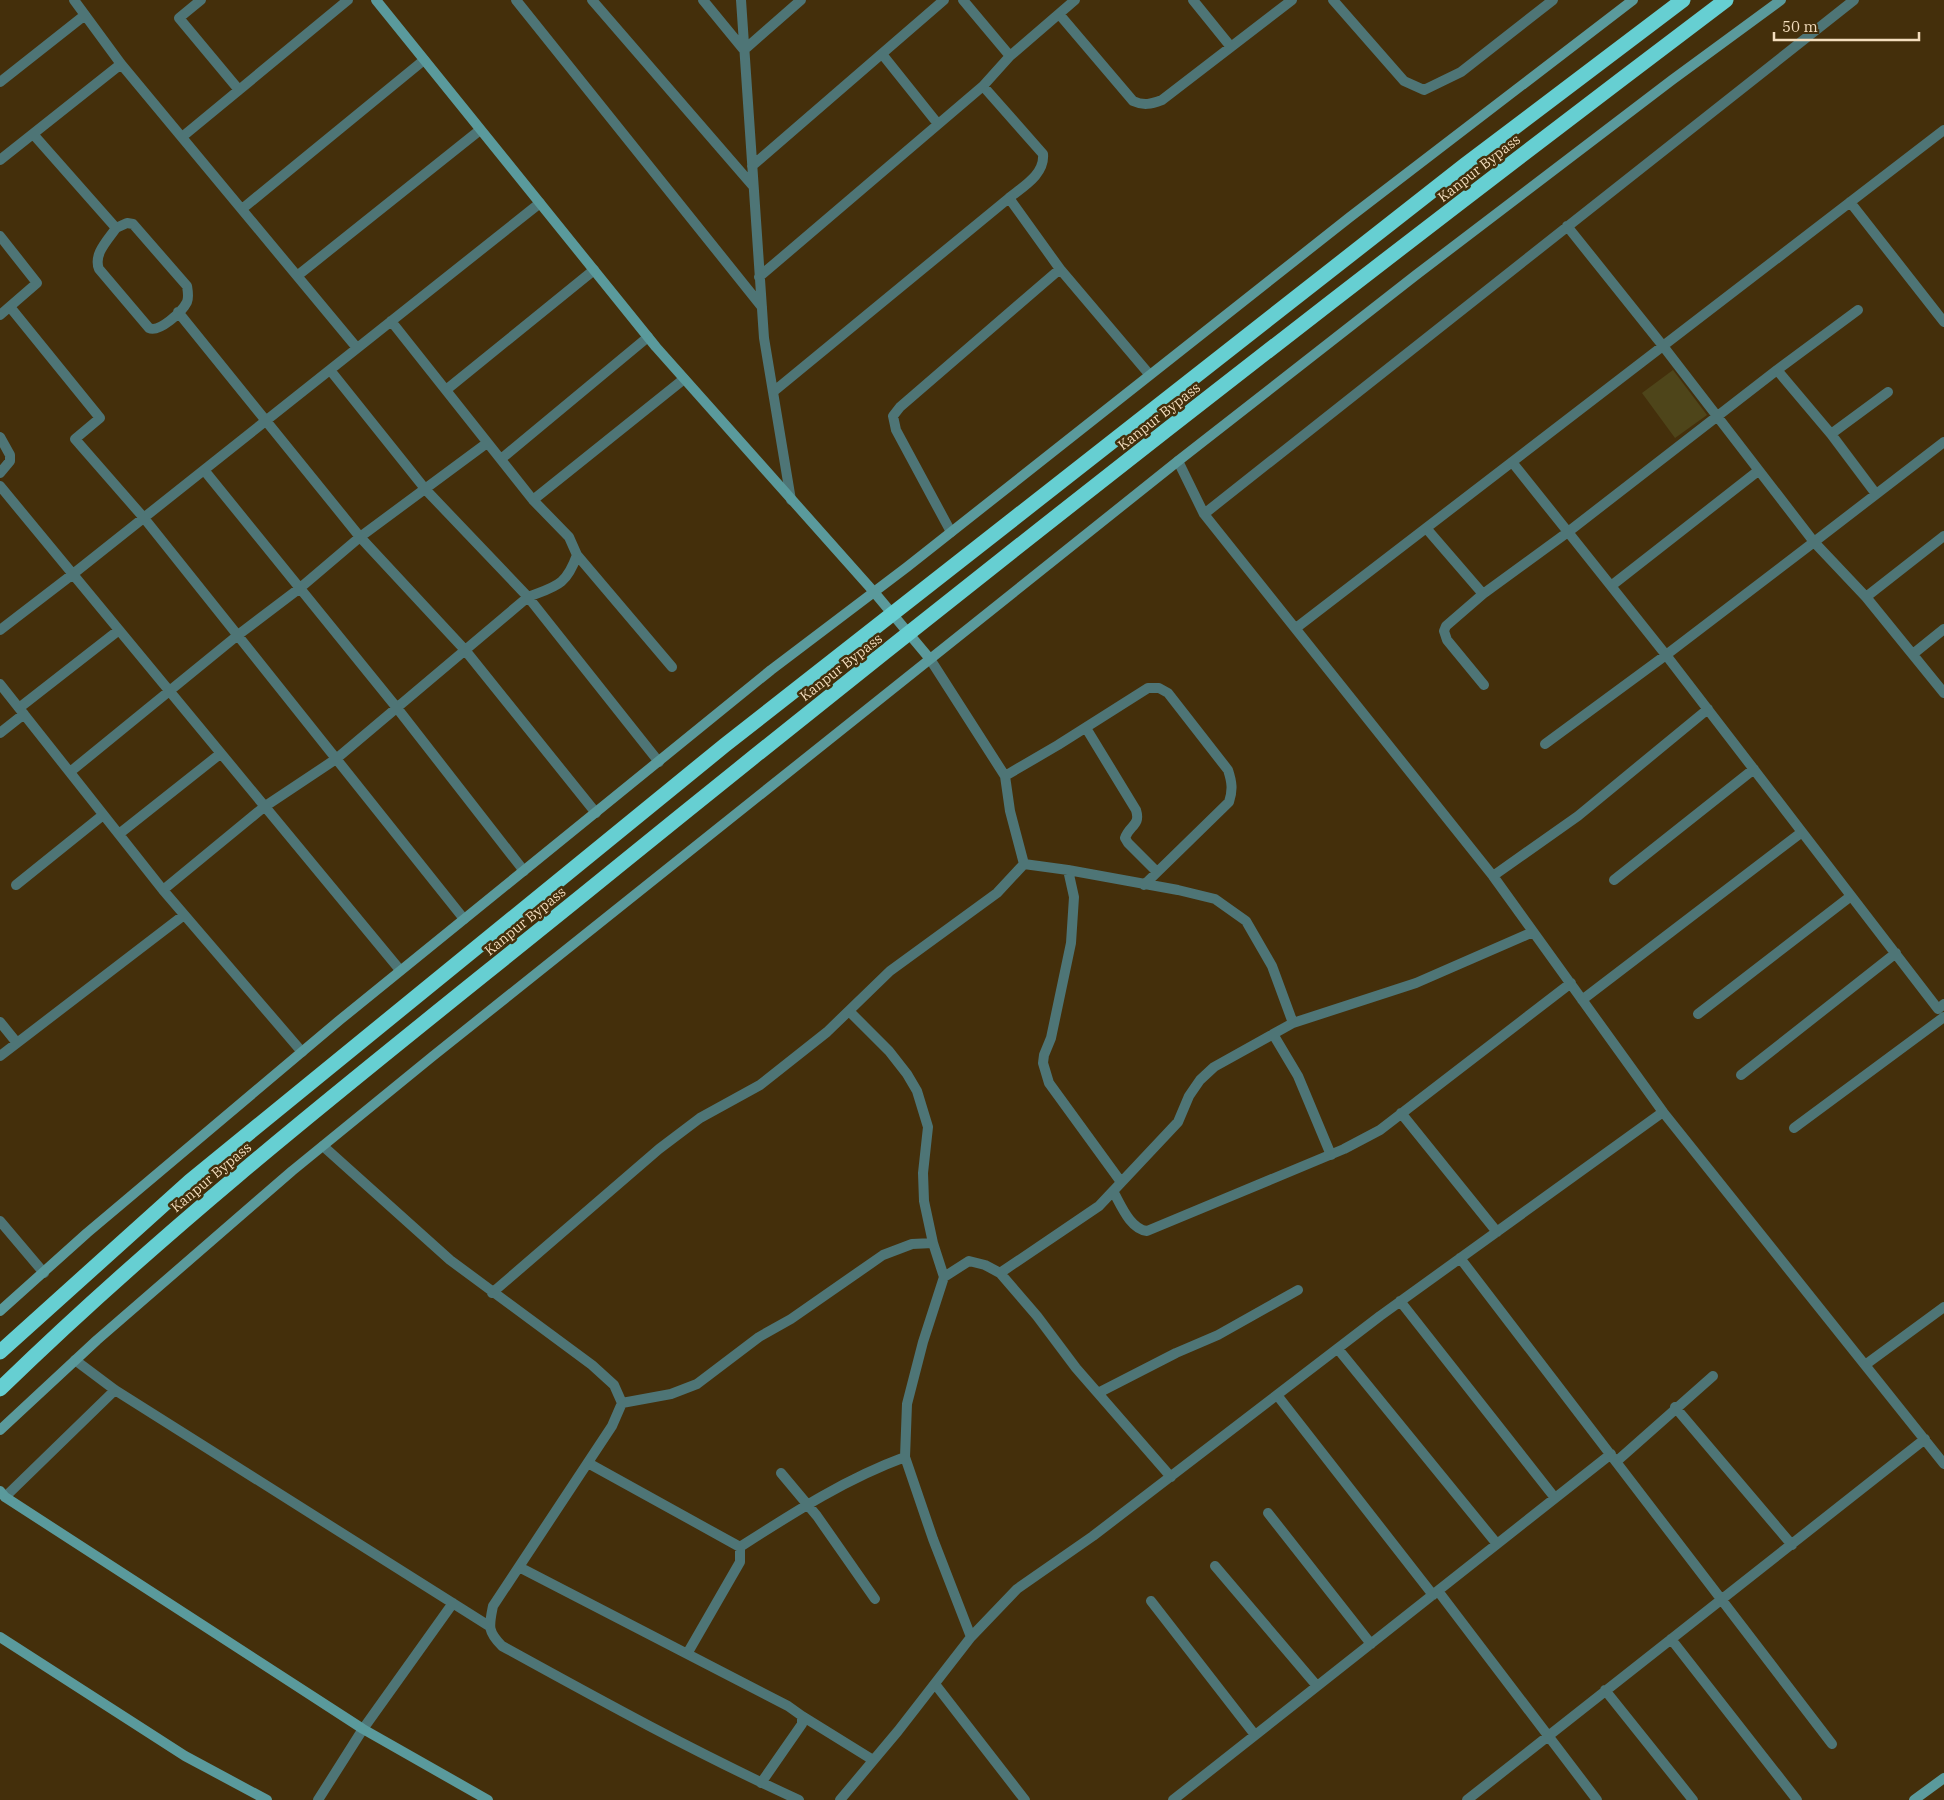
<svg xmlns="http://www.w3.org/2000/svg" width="1944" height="1800" viewBox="0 0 1944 1800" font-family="'IBM Plex Serif',serif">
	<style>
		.building { fill: #4e451a }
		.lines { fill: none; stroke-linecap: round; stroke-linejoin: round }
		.street { stroke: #4e7576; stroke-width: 10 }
		.secondary { stroke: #5a9a9c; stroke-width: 10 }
		.highway { stroke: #66cfd2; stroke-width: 15 }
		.labels { text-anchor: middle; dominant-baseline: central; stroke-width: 5; stroke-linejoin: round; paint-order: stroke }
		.street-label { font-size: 14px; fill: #f4debe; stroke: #442f0b }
	</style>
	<rect width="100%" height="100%" fill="#442f0b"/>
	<!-- building -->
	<path class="building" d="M1673,370l34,45 -32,23 -33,-45z"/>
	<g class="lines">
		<!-- street -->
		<path class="street" d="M74,0l47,64 236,284
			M201,0l-22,18 60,72
			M516,0l246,307
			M592,0l161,186
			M703,0l41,50 57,-50
			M741,0l23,338 27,162
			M963,0l47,56
			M1193,0l38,47
			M1333,0l71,81 20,9 37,-18 92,-72
			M1059,14l74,87c11,5 18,3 29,-1l130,-100
			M882,54l56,70
			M0,82l85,-67
			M983,86l60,68c2,20 -19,32 -34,44l51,71 89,105
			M33,134l83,94 11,-5 6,1 54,62c1,6 2,11 0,16 -5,10 -28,31 -38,26l-50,-59c-6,-15 9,-29 17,-41
			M182,137l166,-137
			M0,160l121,-96
			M752,166l192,-166
			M1850,202l94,120
			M242,209l182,-149
			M0,236l37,47 -37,32
			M297,276l183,-146
			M759,277l224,-191 27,-30 65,-56
			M10,307l90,111 -25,21 69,79 320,401
			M178,312l182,225 105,113 131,163
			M330,370l96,120 102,107 131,165
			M1777,370l81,-60
			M446,390l148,-120
			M773,392l236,-194
			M1831,434l45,60
			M0,437l10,18v6l-10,12
			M1944,442l-130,100 52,55 78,96
			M501,459l147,-122
			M1178,461l26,53 289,362 170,236 281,352
			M204,470l193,238 127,163
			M0,486l400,484
			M533,500l151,-121
			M1204,514l650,-514
			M1426,528l57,66 -37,32 -2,5 3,9 37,45
			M951,532l-55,-102 -3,-14 7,-9 160,-138
			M577,555l95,112
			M1611,586l147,-115
			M1483,594l85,-62 -56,-70
			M1866,597l78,-61
			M1296,628l648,-498
			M0,630l73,-56 467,-371
			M1913,654l31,-25
			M0,684l163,206 139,162
			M19,708l100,-78
			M1086,728l50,82c5,16 -7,15 -11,28l3,5 29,29
			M0,733l24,-19
			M1545,744l121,-89 148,-113 -151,-196 -96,-120
			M70,772l168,-137 62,-47 60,-51 127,-94
			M1005,776l53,-31 90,-57h11l9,5 60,77c4,12 5,20 1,32l-85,83
			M1802,832l136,177 6,-5
			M119,834l101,-80
			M1024,864l44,6 110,20 37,9 31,22 26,45 21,57
			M1068,870l6,27 -3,46 -20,95 -7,17 -1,8 6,20 72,99
			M1493,876l85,-60 130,-107
			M1614,880l140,-111
			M16,885l87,-70
			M163,890l101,-83 72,-48 192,-162c28,-11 38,-11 49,-42l-8,-18 -36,-37 -142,-179
			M1582,1000l220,-168 -136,-177 -98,-123 209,-162 54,64 57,-42
			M849,1011l40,40 18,23 10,17 11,36 -5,46 1,28 9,42 11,34 -21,65 -16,62 -2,53 28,82 38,98
			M1698,1014l153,-118
			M0,1022l17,21
			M1273,1034l25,42 33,79
			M0,1056l184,-141
			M1741,1075l155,-122
			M1401,1113l96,119
			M1794,1128l150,-111
			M323,1146l127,114 142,105 22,20 8,18 -10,23 -119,180c-4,20 -6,25 9,40 98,54 196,108 297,154
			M1113,1191c8,14 17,38 34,40l197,-82 36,-19 191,-147
			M0,1221l44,52
			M1460,1258l372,486
			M1000,1273l99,-67 79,-84 11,-26 11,-16 14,-13 79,-44 123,-40 117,-51
			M944,1277l25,-16 16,4 15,8 37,43 39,52 95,109
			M492,1293l167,-144 41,-31 60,-33 67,-53 63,-61 107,-78 27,-29 -14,-53 -5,-35 -75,-117
			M1400,1301l155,197
			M1338,1349l159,195
			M75,1360l40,30 374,236
			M1865,1365l79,-58
			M1098,1393l78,-40 42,-18 80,-45
			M1277,1395l156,200
			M622,1403l49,-9 26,-10 62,-47 32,-18 92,-64 29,-11 21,-1
			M1675,1407l117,138
			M1617,1461l96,-85
			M588,1463l152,84v15l-53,92
			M781,1473l36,43 58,83
			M5,1497l110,-107
			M1268,1513l103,131
			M740,1547c53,-34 105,-68 165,-90
			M1215,1566l102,120
			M519,1567l269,139 14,10v8l-41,59
			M1438,1591l159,209
			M1151,1601l104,134
			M1671,1639l126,161
			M935,1684l90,116
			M1605,1690l88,110
			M802,1716l71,44
			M318,1800l45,-71 90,-126
			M840,1800l58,-69 73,-94 46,-48 76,-53 287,-220 283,-204
			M1173,1800l438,-346
			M1467,1800l458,-361"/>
		<!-- secondary -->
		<path class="secondary" d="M376,0l280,347 218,245 56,67
			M0,1311l87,-78 254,-214 430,-349 136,-103 443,-350 283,-217
			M0,1430l97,-90 195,-169 141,-115 745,-595 238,-186 256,-195 109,-80
			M0,1491l5,6 358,232 125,71
			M0,1637l185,119 82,44
			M1914,1800l30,-22"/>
		<!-- highway -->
		<path class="highway" d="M0,1352l190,-171 535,-436 740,-580 218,-165
			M0,1389c194,-189 411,-354 621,-525 363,-294 732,-582 1105,-864"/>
	</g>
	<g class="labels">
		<!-- street labels -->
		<g class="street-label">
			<text transform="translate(1479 168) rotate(-38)">Kanpur Bypass</text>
			<text transform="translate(1159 416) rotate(-38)">Kanpur Bypass</text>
			<text transform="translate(841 667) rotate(-38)">Kanpur Bypass</text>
			<text transform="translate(525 921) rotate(-39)">Kanpur Bypass</text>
			<text transform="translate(211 1177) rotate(-40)">Kanpur Bypass</text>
		</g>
	</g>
	<!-- scale -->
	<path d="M1774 32v8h145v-8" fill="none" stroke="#f4debe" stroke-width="2.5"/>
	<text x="1782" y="32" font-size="15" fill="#f4debe" stroke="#442f0b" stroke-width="4" paint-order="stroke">50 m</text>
</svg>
